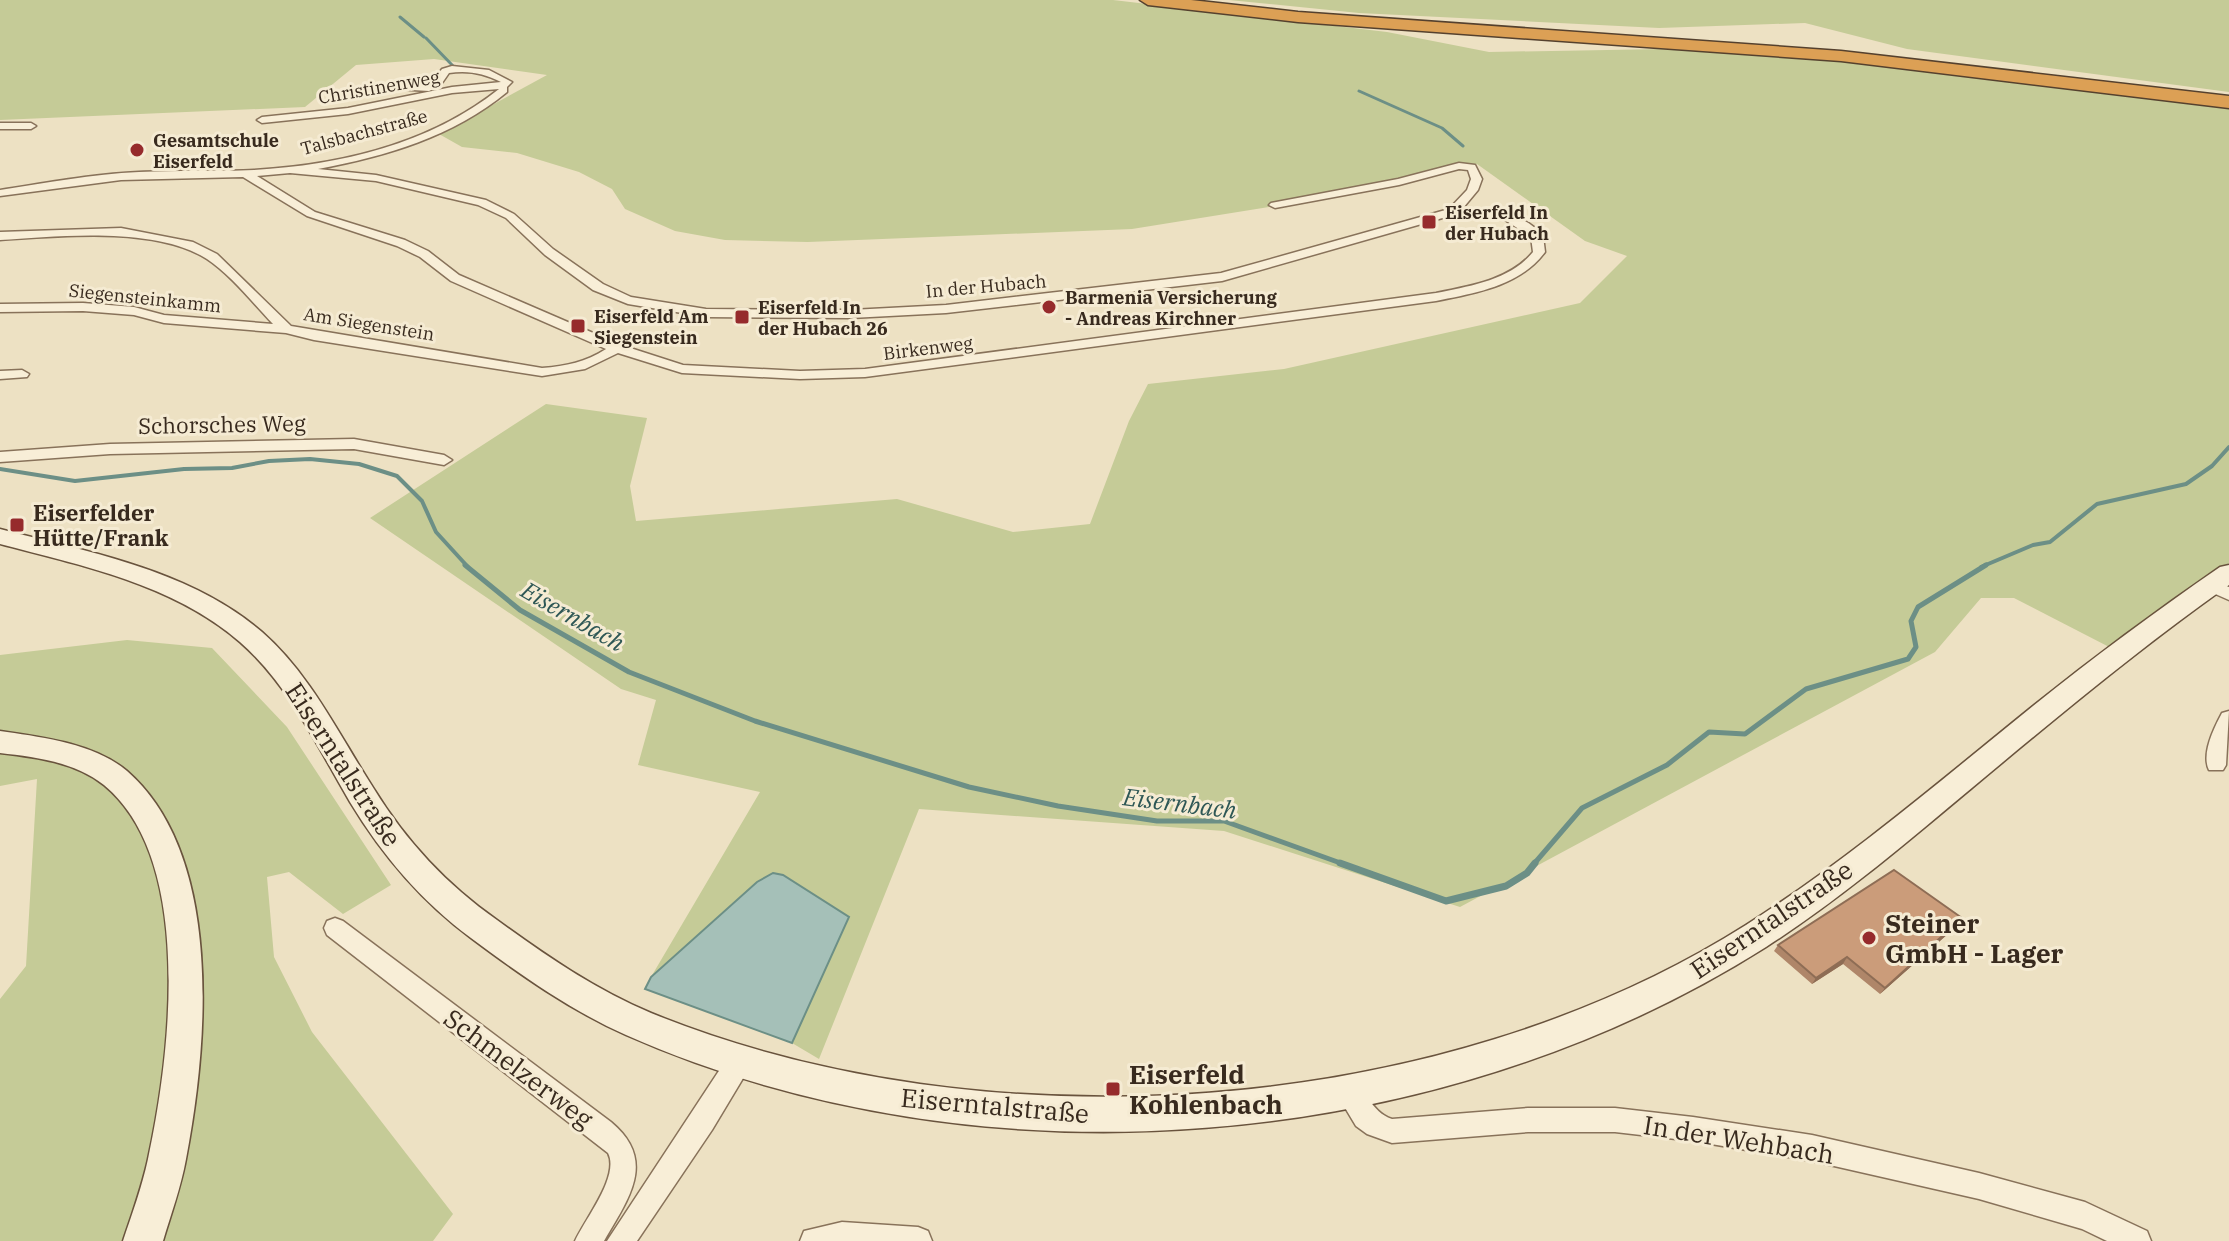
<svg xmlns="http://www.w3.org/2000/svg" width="2229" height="1241" viewBox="0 0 2229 1241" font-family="'IBM Plex Serif',serif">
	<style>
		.green { fill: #c5cb97 }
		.water { fill: #a5c0b8; stroke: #6c8f86; stroke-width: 2 }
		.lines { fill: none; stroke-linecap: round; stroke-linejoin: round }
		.stream-far3 { stroke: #6c8f86; stroke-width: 3 }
		.stream-far2 { stroke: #6c8f86; stroke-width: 4 }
		.stream-far1 { stroke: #6c8f86; stroke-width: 5 }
		.stream { stroke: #6c8f86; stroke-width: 7 }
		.street-casing { stroke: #88725a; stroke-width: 3 }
		.secondary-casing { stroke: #69533d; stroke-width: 3 }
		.highway-casing { stroke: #55412e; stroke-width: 3 }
		.street { fill: #f8eed7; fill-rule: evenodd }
		.secondary { fill: #f8eed7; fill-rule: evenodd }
		.highway { fill: #dca055; fill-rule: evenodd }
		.wall { fill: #af8669 }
		.shaded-wall { fill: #8e6d55 }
		.building { fill: #cb9c7a; stroke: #8e6d55; stroke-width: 2 }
		.poi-dot { fill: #962b2c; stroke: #f5ebd3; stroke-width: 3 }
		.labels { text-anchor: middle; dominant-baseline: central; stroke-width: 6; stroke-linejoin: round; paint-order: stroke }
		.far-street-label { font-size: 18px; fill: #382a1e; stroke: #f5ebd3 }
		.far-poi-label { font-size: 18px; font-weight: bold; fill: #382a1e; stroke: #f5ebd3; text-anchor: start }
		.street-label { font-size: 22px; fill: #382a1e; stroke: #f5ebd3 }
		.poi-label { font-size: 22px; font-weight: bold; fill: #382a1e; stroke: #f5ebd3; text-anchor: start }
		.water-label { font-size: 24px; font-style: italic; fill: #2e5755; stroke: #f5ebd3 }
		.near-street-label { font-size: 26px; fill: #382a1e; stroke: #f5ebd3 }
		.near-poi-label { font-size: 26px; font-weight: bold; fill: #382a1e; stroke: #f5ebd3; text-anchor: start }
	</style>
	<rect width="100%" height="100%" fill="#ede1c3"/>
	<!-- green -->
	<path class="green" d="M0,0h1113l274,32 102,20 230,-4 112,10 398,48v457l-114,87 -101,-52h-33l-46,54 -475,255 -236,-76 -305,-22 -100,250 -27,-16 57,-126 -92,-35 -106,95 109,-185 -122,-27 18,-65 -35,-11 -251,-171 176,-114 101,14 -17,68 6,35 261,-22 116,33 77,-8 39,-103 19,-37 136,-15 296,-66 47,-47 -42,-15 -108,-77 -159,35 -186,30 -324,13 -83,-2 -50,-9 -50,-22 -13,-20 -33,-17 -62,-19 -55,-6 -23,-13 108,-59 -113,-16 -78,6 -51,42 -305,13z
		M1229,0h1000v92l-322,-43 -102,-26 -146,5 -300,-15z
		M127,640l85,8 75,79 104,158 -48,29 -54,-42 -22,5 7,80 38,75 141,182 -20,27h-433v-242l26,-33 11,-187 -37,7v-131z"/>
	<!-- water -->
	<path class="water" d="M773,873l10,2 66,42 -57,126 -147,-54 6,-12 106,-95z"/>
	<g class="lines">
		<!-- stream-far3 -->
		<path class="stream-far3" d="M400,17l24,20
			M426,38l28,29
			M1359,91l83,37 21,18"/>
		<!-- stream-far2 -->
		<path class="stream-far2" d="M0,469l75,12 109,-12 48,-1 37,-7 41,-2 49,5 38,12 25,25 14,31 32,35
			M1981,567l52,-22 17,-3 47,-38 89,-20 26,-18 17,-19"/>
		<!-- stream-far1 -->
		<path class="stream-far1" d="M465,565l55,45 109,62 126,49 214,66 89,19 99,15h67l122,44
			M1533,865l49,-57 85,-43 42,-33 36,2 61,-45 102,-30 8,-12 -5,-26 7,-14 68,-42"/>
		<!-- stream -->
		<path class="stream" d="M1340,863l106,38 60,-15 21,-13 8,-10"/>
		<!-- street casing -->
		<g class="street-casing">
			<path id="street" d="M452,66l37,4 23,12 -5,5v5c-55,45 -120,64 -189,77l58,6 110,25 28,14 39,35 50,35 28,13 75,12 145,1 95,-5 275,-32 228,-64 18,-19 4,-11 -3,-9 -9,-1 -60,16 -124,23 -6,-3 2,-2 127,-24 61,-16 16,2 7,14 -4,11 -15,18c29,1 60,4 80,28l2,16c-25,34 -69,41 -109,49l-571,76 -65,2 -118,-6 -64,-20 -33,16 -43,7 -228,-36 -28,-7 -122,-10 -30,-8 -51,-4 -83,1v-8l83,-1 51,4 30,8 109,9c-19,-20 -43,-50 -66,-65 -51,-33 -149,-23 -207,-19v-8l121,-4 72,14 24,12 74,72 251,42c24,-2 44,-6 64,-19l-155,-68 -31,-24 -23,-11 -90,-30 -64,-39 -122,3 -121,16v-6c46,-7 92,-16 139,-18 38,-2 78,0 115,-2 86,-5 176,-26 245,-81l-47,4 -104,21 -86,9 -5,-3 5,-3 86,-9 104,-21 49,-5c-17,-9 -34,-12 -52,-9l-9,13 -11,5 -34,-2 -40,4 -5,-3c23,-12 61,1 79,-6 6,-2 9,-10 13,-15zM290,173l86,8 102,24 28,13 39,37 48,35 35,14 78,13 145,1 95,-5 276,-32 231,-66 52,5 26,17 2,15c-23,28 -63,34 -97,41l-571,76 -65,2 -117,-6 -62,-20 -162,-70 -31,-24 -23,-11 -90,-28 -58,-36z
				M0,123h31l5,3 -5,3h-31z
				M22,370l7,4 -2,3 -27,2v-8z
				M354,439l90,16 8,5 -8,5 -90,-16 -244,5 -110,8v-10l110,-8z
				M2210,579l19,8v13l-25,-11 -3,-4z
				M2229,711l-3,54 -3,5h-14c-8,-16 5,-42 13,-57z
				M335,918l8,3 268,201c47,39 17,77 -7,119h-29c10,-22 45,-65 33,-88l-281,-218 -3,-7 3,-7z
				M739,1051l9,3 3,8 -3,8 -36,60 -75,111h-30l123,-187z
				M1348,1079c19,8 22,33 44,40l136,-11h87l78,9 119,18 167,38 106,29 62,29 4,10h-44l-25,-12 -103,-30 -167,-38 -119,-20 -78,-9h-87l-136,11 -25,-9 -11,-8 -21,-35 4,-8z
				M842,1222l76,5 10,4 4,10h-132l4,-10z"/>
		</g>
		<!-- secondary casing -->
		<g class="secondary-casing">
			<path id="secondary" d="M0,529c89,23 190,41 262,103 49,43 77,103 112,157 32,52 73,96 123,131 48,35 99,70 154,93 334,136 789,106 1095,-88 102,-65 194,-144 287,-219 61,-49 123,-95 187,-139l9,-2v20c-89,63 -172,132 -256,202 -67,56 -134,113 -207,160 -328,208 -785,245 -1140,88 -56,-25 -107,-61 -155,-97 -50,-37 -89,-83 -121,-136 -33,-56 -61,-117 -110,-160 -67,-58 -157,-76 -240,-98z
				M0,731c41,6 94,12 127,40 97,85 81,273 59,388 -5,28 -15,55 -23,82h-40c9,-27 19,-54 25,-82 22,-102 47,-299 -44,-374 -29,-23 -69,-28 -104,-32z"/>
		</g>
		<!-- highway casing -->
		<g class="highway-casing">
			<path id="highway" d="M1140,0h51l107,12 543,39 388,45v12l-388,-47 -543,-39 -150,-17z"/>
		</g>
		<!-- street -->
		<use href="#street" class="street"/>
		<!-- secondary -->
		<use href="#secondary" class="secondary"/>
		<!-- highway -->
		<use href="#highway" class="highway"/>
	</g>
	<!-- wall -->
	<path class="wall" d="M1958,925l-78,69 -37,-30 -31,20 -38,-33 4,-6z"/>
	<!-- shaded-wall -->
	<path class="shaded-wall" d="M1962,918l-4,7 -78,69 5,-6z
		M1847,957l-4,7 -31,20 4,-6z"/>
	<!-- building -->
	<path class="building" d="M1894,870l68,48 -77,70 -38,-31 -31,21 -38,-33z"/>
	<!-- markers -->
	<g class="poi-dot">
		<circle cx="137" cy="150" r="8"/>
		<rect x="1421" y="214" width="16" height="16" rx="4"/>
		<circle cx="1049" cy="307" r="8"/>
		<rect x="734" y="309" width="16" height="16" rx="4"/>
		<rect x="570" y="318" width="16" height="16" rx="4"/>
		<rect x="9" y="517" width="16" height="16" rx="4"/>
		<circle cx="1869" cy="938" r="8"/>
		<rect x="1105" y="1081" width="16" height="16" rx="4"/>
	</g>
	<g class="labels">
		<!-- far-street labels -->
		<g class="far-street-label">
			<text transform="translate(379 87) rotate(-10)">Christinenweg</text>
			<text transform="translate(364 132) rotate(-15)">Talsbachstraße</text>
			<text transform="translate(986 286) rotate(-5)">In der Hubach</text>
			<text transform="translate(145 298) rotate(6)">Siegensteinkamm</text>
			<text transform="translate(369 324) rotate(9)">Am Siegenstein</text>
			<text transform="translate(928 348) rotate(-7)">Birkenweg</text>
		</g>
		<!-- far-poi labels -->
		<g class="far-poi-label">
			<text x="153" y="140">Gesamtschule<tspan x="153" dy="21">Eiserfeld</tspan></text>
			<text x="1445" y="212">Eiserfeld In<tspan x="1445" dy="21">der Hubach</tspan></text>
			<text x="1065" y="297">Barmenia Versicherung<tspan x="1065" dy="21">- Andreas Kirchner</tspan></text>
			<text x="758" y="307">Eiserfeld In<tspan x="758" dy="21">der Hubach 26</tspan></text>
			<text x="594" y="316">Eiserfeld Am<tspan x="594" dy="21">Siegenstein</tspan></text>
		</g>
		<!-- street labels -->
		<g class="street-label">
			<text transform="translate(222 424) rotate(-1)">Schorsches Weg</text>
		</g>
		<!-- poi labels -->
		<g class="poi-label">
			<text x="33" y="512">Eiserfelder<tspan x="33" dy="25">Hütte/Frank</tspan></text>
		</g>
		<!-- water labels -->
		<g class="water-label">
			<text transform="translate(573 616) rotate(30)">Eisernbach</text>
			<text transform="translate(1180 803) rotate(7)">Eisernbach</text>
		</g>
		<!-- near-street labels -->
		<g class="near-street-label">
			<text transform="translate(344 764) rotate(57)">Eiserntalstraße</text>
			<text transform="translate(1771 919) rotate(-34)">Eiserntalstraße</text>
			<text transform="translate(519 1068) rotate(37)">Schmelzerweg</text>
			<text transform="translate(995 1105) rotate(5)">Eiserntalstraße</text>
			<text transform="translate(1739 1139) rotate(9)">In der Wehbach</text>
		</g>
		<!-- near-poi labels -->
		<g class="near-poi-label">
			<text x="1885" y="923">Steiner<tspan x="1885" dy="30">GmbH - Lager</tspan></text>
			<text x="1129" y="1074">Eiserfeld<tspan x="1129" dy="30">Kohlenbach</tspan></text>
		</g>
	</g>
</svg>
